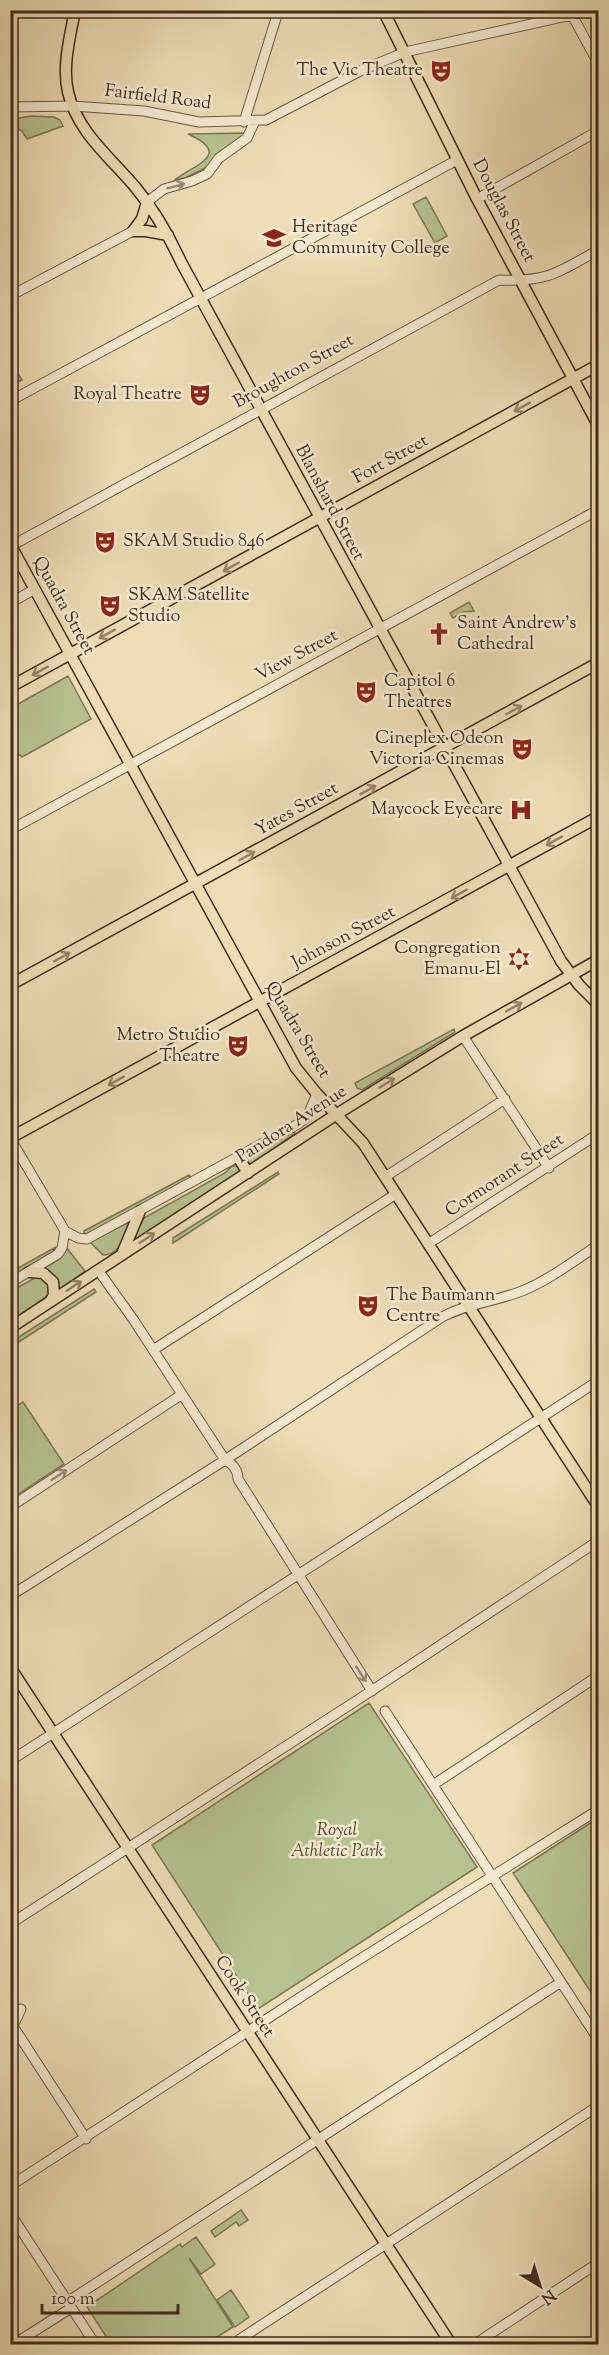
<svg xmlns="http://www.w3.org/2000/svg" width="609" height="2355" viewBox="0 0 609 2355" font-family="'Sorts Mill Goudy',serif">
	<style>
		.green { fill: #b6c290; stroke: #7c7655; stroke-width: 1.5 }
		.lines { fill: none; stroke-linecap: round; stroke-linejoin: round }
		.minor-casing { stroke: #6c5841; stroke-width: 11 }
		.major-casing { stroke: #412b1a; stroke-width: 13 }
		.minor { stroke: #f4e9d0; stroke-width: 9 }
		.major { stroke: #eeddb6; stroke-width: 10 }
		.oneway { stroke: #9a8a75 }
		.oneway2 { stroke: #988468 }
		.labels { text-anchor: middle; dominant-baseline: central; stroke-width: 5; stroke-linejoin: round; paint-order: stroke }
		.poi-label { font-size: 18px; fill: #412b1a; stroke: #f4e9d0; text-anchor: end }
		.street-label { font-size: 18px; fill: #412b1a; stroke: #f4e9d0 }
		.park-label { font-size: 18px; font-style: italic; fill: #584932; stroke: #f4e9d0 }
	</style>
	<rect width="100%" height="100%" fill="#eeddb6"/>
	<filter id="stains"><feTurbulence type="fractalNoise" baseFrequency=".00333" numOctaves="4"/><feColorMatrix values="0 0 0 0 .2 0 0 0 0 .09 0 0 0 0 .02 0 0 0 .5 -.17"/></filter>
	<radialGradient id="worn" r=".72"><stop offset=".6" stop-color="#630" stop-opacity="0"/><stop offset="1" stop-color="#630" stop-opacity=".3"/></radialGradient>
	<!-- green -->
	<path class="green" d="M31,116l23,1 6,3 3,6 -36,13 -5,-8 -11,-6 8,-7z
		M246,133l-41,35 -20,10 -10,2c16,-14 60,-25 13,-46z
		M426,197l21,39 -12,7 -22,-39z
		M10,360l12,20 -11,6h-1z
		M469,602l5,9 -11,1 -10,6 -3,-5z
		M68,676l23,43 -69,38 -2,-2 -9,5v-52z
		M454,1029l1,3 -93,58 -5,-2 -2,-5z
		M294,1131l1,2 -43,32 -6,-4 2,-5z
		M232,1166h6l4,6 -102,67 -9,2 13,-23 81,-45z
		M278,1172l1,2 -106,69v-5z
		M189,1175l2,3 -106,57 -1,-4z
		M127,1223l2,1c-6,14 -9,31 -26,31l-13,-13z
		M56,1247l-5,7 -40,22v-4z
		M66,1247l19,24 -26,19 -4,-14 -11,-8 14,-8z
		M40,1277l7,3 3,10 -2,5 -37,27v-31l24,-13z
		M94,1289l2,3 -85,55v-5z
		M23,1402l41,62 -53,35v-89z
		M369,1703l108,164 -219,142 -106,-164z
		M598,1818v-1v186l-85,-130z
		M241,2210l7,10 -9,6 -3,-4 -21,15 -4,-6z
		M196,2237l19,27 -14,10 -12,-16 44,69 -27,17h-95l-24,-37 93,-63 2,3z
		M231,2290l18,27 -14,10 -18,-27z"/>
	<g class="lines">
		<!-- minor casing -->
		<g class="minor-casing">
			<path id="minor" d="M572,15l26,48
				M10,107l63,-1 71,5 55,11 67,-2 94,-49 45,-19 189,-42
				M244,122l33,-107 -15,-5
				M477,199l121,-68
				M147,202l17,-13 28,-8 15,-7 12,-16 28,-20 8,-17
				M10,296l123,-65
				M10,401l447,-241
				M11,546l488,-266c48,2 59,-7 99,-30
				M10,603l25,-14
				M10,830l588,-320
				M463,1036l86,132
				M10,1138l55,93 13,7 9,1 211,-115 9,-7 10,-23
				M385,1177l120,-78
				M428,1244l170,-110
				M98,1270l35,49 92,141c8,4 13,10 13,19l134,212
				M10,1283l48,-29 4,-6 3,-17
				M153,1350l243,-156
				M10,1507l171,-112
				M10,1596l215,-136 217,-143c26,-14 52,-15 80,-26 27,-11 52,-30 76,-46
				M385,1711l213,328
				M10,1761l588,-380
				M433,1785l165,-109
				M10,1924l349,-225 239,-158
				M21,2009l-8,17 73,113
				M10,2186l323,-210 265,-166
				M10,2213l85,131
				M67,2302l494,-320
				M240,2339l358,-233
				M14,2344l57,-36
				M475,2344l123,-81"/>
		</g>
		<!-- major casing -->
		<g class="major-casing">
			<path id="major" d="M75,10c-5,27 -13,56 -7,82 9,40 43,66 68,96 19,23 33,48 45,74l380,699 18,24 19,19
				M383,10l94,189 121,226
				M133,231h13l22,4
				M133,231l9,-12 5,-17
				M10,544l286,524 21,26 46,49 235,363
				M10,687l588,-322
				M10,985l588,-322
				M10,1138l588,-321
				M238,1157l10,16
				M122,1254l18,-43
				M29,1272l14,1 10,9 1,13 -4,7
				M10,1328l327,-214 126,-78 135,-76
				M10,1667l441,677"/>
		</g>
		<!-- minor -->
		<use href="#minor" class="minor"/>
		<!-- major -->
		<use href="#major" class="major"/>
	</g>
	<!-- one-way arrows -->
	<defs><path id="oneway-shaft" d="M-6 0H5M1.5-3L5.5 0L1.5 3" fill="none" stroke-width="1.6" stroke-linecap="round" stroke-linejoin="round" transform="scale(1.5)"/></defs>
	<g class="oneway">
		<use href="#oneway-shaft" transform="translate(176 186) rotate(-15)"/>
		<use href="#oneway-shaft" transform="translate(59 1475) rotate(-33)"/>
		<use href="#oneway-shaft" transform="translate(361 1674) rotate(57)"/>
	</g>
	<g class="oneway2">
		<use href="#oneway-shaft" transform="translate(522 407) rotate(151)"/>
		<use href="#oneway-shaft" transform="translate(231 567) rotate(151)"/>
		<use href="#oneway-shaft" transform="translate(107 634) rotate(151)"/>
		<use href="#oneway-shaft" transform="translate(40 671) rotate(151)"/>
		<use href="#oneway-shaft" transform="translate(514 710) rotate(-28)"/>
		<use href="#oneway-shaft" transform="translate(368 790) rotate(-29)"/>
		<use href="#oneway-shaft" transform="translate(554 841) rotate(151)"/>
		<use href="#oneway-shaft" transform="translate(247 856) rotate(-29)"/>
		<use href="#oneway-shaft" transform="translate(459 894) rotate(151)"/>
		<use href="#oneway-shaft" transform="translate(62 957) rotate(-29)"/>
		<use href="#oneway-shaft" transform="translate(514 1007) rotate(-29)"/>
		<use href="#oneway-shaft" transform="translate(116 1081) rotate(151)"/>
		<use href="#oneway-shaft" transform="translate(387 1083) rotate(-32)"/>
		<use href="#oneway-shaft" transform="translate(147 1238) rotate(-33)"/>
		<use href="#oneway-shaft" transform="translate(74 1286) rotate(-34)"/>
	</g>
	<!-- icons -->
	<defs>
		<g id="theatre-bare" transform="scale(1.8)"><path d="M-5-5.5Q0-4 5-5.5V0Q5 5 0 6Q-5 5-5 0ZM-3.3-2.5H-1v1.5H-3.3ZM1-2.5H3.3v1.5H1ZM-2.8 1Q0 5.5 2.8 1Z" fill="#8f2418" stroke="#f4e9d0" stroke-width="2.5" paint-order="stroke"/></g>
		<g id="university-bare" transform="scale(1.8)"><path d="M0-5L7-2L0 1L-7-2ZM-4 1L0 2.5L4 1V4Q0 6-4 4Z" fill="#8f2418" stroke="#f4e9d0" stroke-width="2.5" paint-order="stroke"/></g>
		<g id="church-bare" transform="scale(1.8)"><path d="M-1.2-6h2.4v3.5h3.3v2.4h-3.3V6h-2.4V-.1h-3.3v-2.4h3.3Z" fill="#8f2418" stroke="#f4e9d0" stroke-width="2.5" paint-order="stroke"/></g>
		<g id="hospital-bare" transform="scale(1.8)"><path d="M-5-5h3v3.5h4V-5h3V5h-3V1.5h-4V5h-3Z" fill="#8f2418" stroke="#f4e9d0" stroke-width="2.5" paint-order="stroke"/></g>
		<g id="synagogue-bare" transform="scale(1.8)"><path d="M0-6.5L5.6 3.2H-5.6ZM0 6.5L5.6-3.2H-5.6Z" fill="#8f2418" stroke="#f4e9d0" stroke-width="2.5" paint-order="stroke"/></g>
	</defs>
	<g fill-rule="evenodd">
		<use href="#theatre-bare" x="441" y="71"/>
		<use href="#university-bare" x="274" y="238"/>
		<use href="#theatre-bare" x="200" y="395"/>
		<use href="#theatre-bare" x="105" y="542"/>
		<use href="#theatre-bare" x="110" y="606"/>
		<use href="#church-bare" x="439" y="634"/>
		<use href="#theatre-bare" x="366" y="692"/>
		<use href="#theatre-bare" x="522" y="749"/>
		<use href="#hospital-bare" x="521" y="810"/>
		<use href="#synagogue-bare" x="519" y="959"/>
		<use href="#theatre-bare" x="238" y="1046"/>
		<use href="#theatre-bare" x="368" y="1306"/>
	</g>
	<g class="labels">
		<!-- poi labels -->
		<g class="poi-label">
			<text x="423" y="71">The Vic Theatre</text>
			<text x="292" y="228" text-anchor="start">Heritage<tspan x="292" dy="21">Community College</tspan></text>
			<text x="182" y="395">Royal Theatre</text>
			<text x="123" y="542" text-anchor="start">SKAM Studio 846</text>
			<text x="128" y="596" text-anchor="start">SKAM Satellite<tspan x="128" dy="21">Studio</tspan></text>
			<text x="457" y="624" text-anchor="start">Saint Andrew's<tspan x="457" dy="21">Cathedral</tspan></text>
			<text x="384" y="682" text-anchor="start">Capitol 6<tspan x="384" dy="21">Theatres</tspan></text>
			<text x="504" y="739">Cineplex Odeon<tspan x="504" dy="21">Victoria Cinemas</tspan></text>
			<text x="503" y="810">Maycock Eyecare</text>
			<text x="501" y="949">Congregation<tspan x="501" dy="21">Emanu-El</tspan></text>
			<text x="220" y="1036">Metro Studio<tspan x="220" dy="21">Theatre</tspan></text>
			<text x="386" y="1296" text-anchor="start">The Baumann<tspan x="386" dy="21">Centre</tspan></text>
		</g>
		<!-- street labels -->
		<g class="street-label">
			<text transform="translate(158 98) rotate(7)">Fairfield Road</text>
			<text transform="translate(503 211) rotate(62)">Douglas Street</text>
			<text transform="translate(294 372) rotate(-29)">Broughton Street</text>
			<text transform="translate(391 460) rotate(-29)">Fort Street</text>
			<text transform="translate(329 503) rotate(62)">Blanshard Street</text>
			<text transform="translate(63 606) rotate(61)">Quadra Street</text>
			<text transform="translate(297 656) rotate(-28)">View Street</text>
			<text transform="translate(297 810) rotate(-29)">Yates Street</text>
			<text transform="translate(344 938) rotate(-28)">Johnson Street</text>
			<text transform="translate(297 1030) rotate(59)">Quadra Street</text>
			<text transform="translate(292 1125) rotate(-33)">Pandora Avenue</text>
			<text transform="translate(505 1176) rotate(-33)">Cormorant Street</text>
			<text transform="translate(244 1997) rotate(57)">Cook Street</text>
		</g>
		<!-- park labels -->
		<g class="park-label">
			<text x="337" y="1831">Royal<tspan x="337" dy="21">Athletic Park</tspan></text>
		</g>
	</g>
	<!-- margin -->
	<rect width="609" height="2355" fill="none" stroke="#eeddb6" stroke-width="36"/>
	<rect x="12" y="12" width="585" height="2331" fill="none" stroke="#412b1a" stroke-width="3"/>
	<rect x="18" y="18" width="573" height="2319" fill="none" stroke="#412b1a" stroke-width="1.5"/>
	<!-- north arrow -->
	<g transform="translate(540 2286) rotate(142)" stroke="#f4e9d0" stroke-width="4.5" paint-order="stroke">
	<path d="M0-4.5L10 22L0 15L-10 22Z" fill="#412b1a"/>
	<text y="-9" font-size="16" font-weight="bold" text-anchor="middle" fill="#412b1a">N</text>
	</g>
	<!-- scale -->
	<path d="M42 2304v9h136v-9" fill="none" stroke="#412b1a" stroke-width="3"/>
	<text x="51" y="2304" font-size="18" fill="#412b1a" stroke="#f4e9d0" stroke-width="4.5" paint-order="stroke">100 m</text>
	<rect width="100%" height="100%" filter="url(#stains)"/>
	<rect width="100%" height="100%" fill="url(#worn)"/>
</svg>
